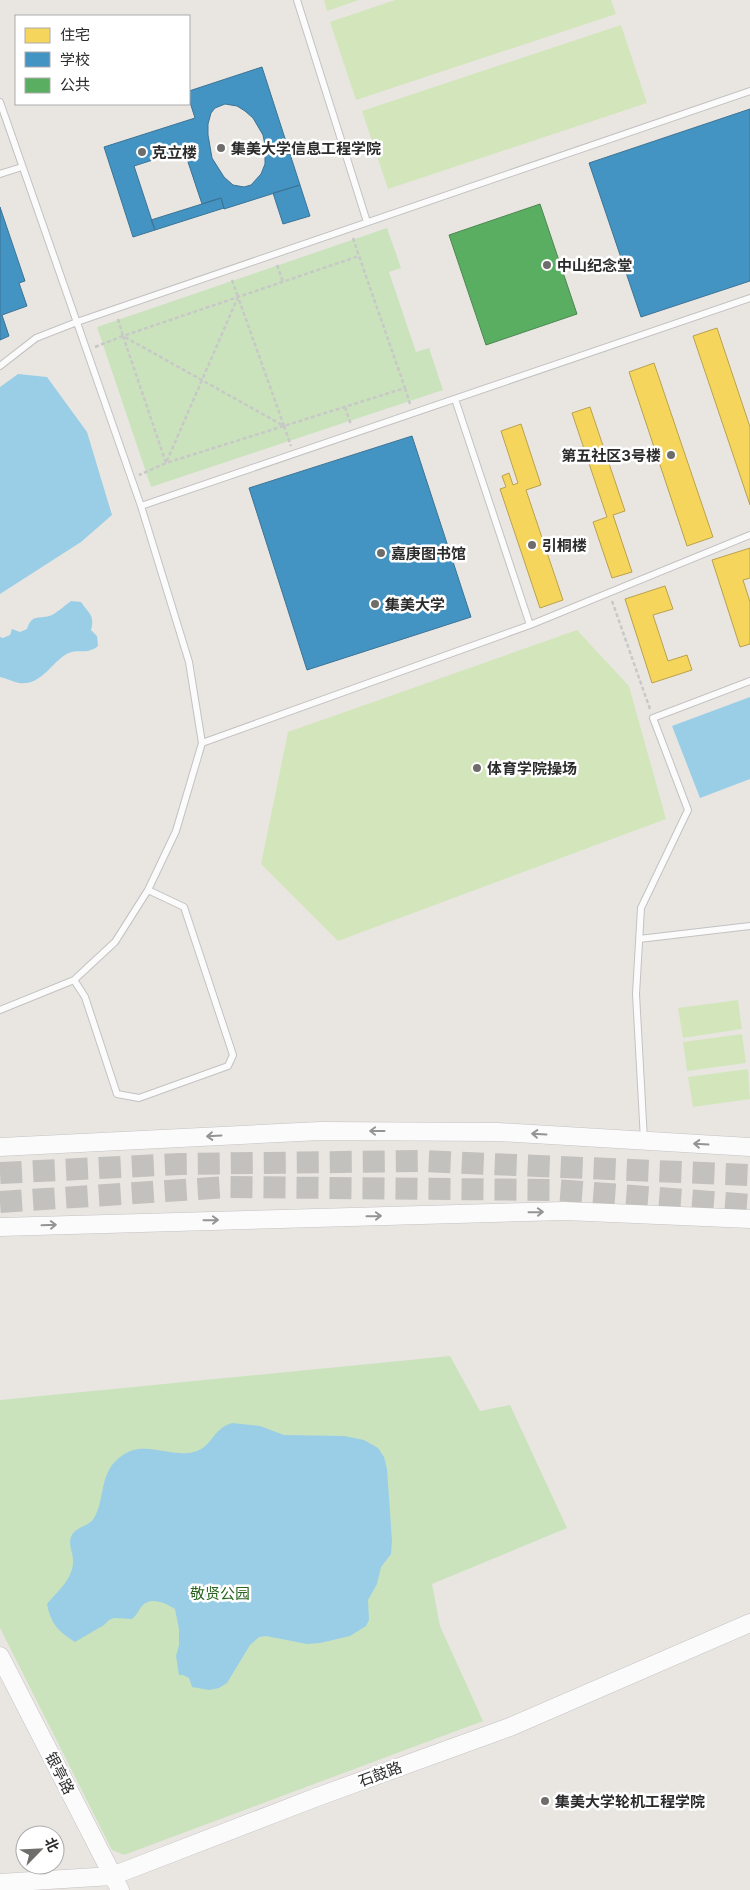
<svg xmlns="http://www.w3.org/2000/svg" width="750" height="1890" viewBox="0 0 750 1890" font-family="Inter,'Noto Sans SC',sans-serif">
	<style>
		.green { fill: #cae3bd }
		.pitch { fill: #d3e6bb }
		.water { fill: #9acee6 }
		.homes { fill: #f6d55c; stroke: #b9a24e }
		.schools { fill: #4393c3; stroke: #3c7496; fill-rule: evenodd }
		.public { fill: #5aae61; stroke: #4c8751 }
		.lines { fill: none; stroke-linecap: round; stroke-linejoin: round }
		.highway-tunnel { stroke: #c3c1be; stroke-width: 22; stroke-dasharray: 22 11; stroke-linecap: butt }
		.lane-casing { stroke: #c3c2c2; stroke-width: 8 }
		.secondary-casing { stroke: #c3c2c2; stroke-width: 19 }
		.path { stroke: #c8c8c7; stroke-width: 2.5; stroke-dasharray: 4 2.5; stroke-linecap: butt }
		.lane { stroke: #fcfbfb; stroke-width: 6 }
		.secondary { stroke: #fcfbfb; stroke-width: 18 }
		.oneway { stroke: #949494 }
		.poi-dot { fill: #6e6d6c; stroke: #fff; stroke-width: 2 }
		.labels { text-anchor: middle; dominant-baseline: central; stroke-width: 5; stroke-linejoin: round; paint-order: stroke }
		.poi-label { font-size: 15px; font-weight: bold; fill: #2c2c2c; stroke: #fff; text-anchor: start }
		.park-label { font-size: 15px; fill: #29651f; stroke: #fff }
		.street-label { font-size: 15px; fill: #2c2c2c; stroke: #fff }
	</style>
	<rect width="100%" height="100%" fill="#e9e6e2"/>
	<!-- green -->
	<path class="green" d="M387,228l14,40 -12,4 27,80 13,-4 14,42 -292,97 -54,-160z
		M450,1356l30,55 30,-6 57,123 -135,56 8,42 43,95 -359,134 -12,-5 -112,-222v-228z"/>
	<!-- pitch -->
	<path class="pitch" d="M324,0h35l-32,11z
		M395,0h216l5,14 -260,86 -26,-78z
		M621,25l26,78 -259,86 -26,-78z
		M577,630l52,56 37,133 -328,122 -77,-77 27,-132z
		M738,1000l4,29 -59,9 -5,-30z
		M742,1034l4,29 -59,8 -4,-29z
		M748,1069l2,30 -57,8 -5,-30z"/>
	<!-- water -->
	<path class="water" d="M18,374l29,3 40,55 25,83 -31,27 -81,52v-207z
		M71,601l10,1c8,12 14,13 10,28l6,6 1,10c-12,10 -21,1 -33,9 -15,10 -25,31 -46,28 -6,-1 -13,-5 -19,-6v-40l3,1 7,-3 2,-6 8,3 7,-3c5,-16 12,-9 25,-14 6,-3 13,-10 19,-14z
		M750,697v82l-50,19 -28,-72z
		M232,1423l28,3 24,9 60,1 20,4 14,8 6,9 3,12 5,72 -1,13 -10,13 -4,17 -9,16 1,20 -3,6 -16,10 -30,7 -13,1 -41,-8 -7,1 -9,8 -23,38 -8,5 -10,2 -17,-3 -3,-9 -6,-3h-4l-3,-19 3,-11v-16l-4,-20c-9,-6 -25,-13 -33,-3 -4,5 -5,9 -10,13l-18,-1 -5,2 -5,5 -29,17c-17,-11 -24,-18 -28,-38 11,-13 27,-26 26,-44 0,-8 -5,-15 -2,-23 4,-11 18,-10 23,-19 12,-20 4,-47 29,-63 23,-16 50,5 74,-4 12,-4 16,-17 25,-23 2,-2 7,-4 10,-5z"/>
	<!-- homes -->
	<path class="homes" d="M717,328l33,99v78l-57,-169z
		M654,363l59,174 -26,9 -58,-174z
		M590,407l35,104 -12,4 19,57 -20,6 -19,-56 14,-5 -35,-104z
		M521,424l20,61 -15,5 37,110 -23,8 -40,-119 6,-2 -4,-11 7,-3 4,12 5,-2 -17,-52z
		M750,548v30l-7,2 7,22v42l-10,3 -28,-87z
		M665,586l8,23 -20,6 15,46 19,-6 5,15 -40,13 -27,-84z"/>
	<!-- schools -->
	<path class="schools" d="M262,67l38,118 -76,24 -3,-11 -19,6 -18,-54 -50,16 21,64 -22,7 -29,-90 91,-29 -6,-19v-8zM225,104l12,2 8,5 8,7 10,17 2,10v19l-4,10 -10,11 -7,2 -11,-2 -9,-8 -12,-19 -4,-23v-11l3,-11 4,-5z
		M750,109v172l-109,36 -52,-154z
		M300,185l10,31 -27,8 -10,-31z
		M221,198l3,10 -69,22 -4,-10z
		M0,207l25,74 -6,2 8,23 -25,9 7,21 -9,4z
		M412,436l59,181 -164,53 -58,-182z"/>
	<!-- public -->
	<path class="public" d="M540,204l37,110 -91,31 -37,-110z"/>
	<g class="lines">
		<!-- highway-tunnel -->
		<path class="highway-tunnel" d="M0,1173l180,-9 241,-3 329,14
			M0,1202l227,-15 329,3 194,15"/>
		<!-- lane casing -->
		<g class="lane-casing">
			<path id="lane" d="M297,0l70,222
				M0,102l141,404 48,156 13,81 -26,88 -28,59 -33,52 -41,38 -74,30
				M0,174l22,-7
				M0,366l36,-28 41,-16 673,-231
				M455,399l75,226
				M141,506l609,-208
				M202,743l328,-118 220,-90
				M639,939l111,-13
				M74,980l11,17 32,97 22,4 89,-32 5,-11 -49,-148 -36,-17
				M644,1140l-8,-146 5,-86 47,-98 -35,-92 97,-37"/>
		</g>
		<!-- secondary casing -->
		<g class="secondary-casing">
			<path id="secondary" d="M0,1147l320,-16 178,1 252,15
				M0,1227l565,-16 185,8
				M0,1656l120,234
				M0,1883l112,-7 205,-79 193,-70 240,-104"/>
		</g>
		<!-- path -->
		<path class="path" d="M353,238l6,18 46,132 -239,75 -43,-127 236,-80
			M277,265l6,17
			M232,280l6,17
			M118,319l5,17
			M95,347l28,-11 161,90 -46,-129 -72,166 -27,12
			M405,388l5,16
			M345,407l6,18
			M284,426l7,20
			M612,601l38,108"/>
		<!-- lane -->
		<use href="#lane" class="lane"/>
		<!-- secondary -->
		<use href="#secondary" class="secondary"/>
	</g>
	<!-- one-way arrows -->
	<defs><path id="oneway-shaft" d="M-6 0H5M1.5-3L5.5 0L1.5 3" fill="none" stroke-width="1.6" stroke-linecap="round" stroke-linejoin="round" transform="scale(1.25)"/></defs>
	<g class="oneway">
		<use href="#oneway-shaft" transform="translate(377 1131) rotate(-180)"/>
		<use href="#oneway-shaft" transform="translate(539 1134) rotate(-177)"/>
		<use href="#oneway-shaft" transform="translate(214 1136) rotate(177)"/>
		<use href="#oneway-shaft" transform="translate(701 1144) rotate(-177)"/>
		<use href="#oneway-shaft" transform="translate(536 1212) rotate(-1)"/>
		<use href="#oneway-shaft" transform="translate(374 1216) rotate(-1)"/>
		<use href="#oneway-shaft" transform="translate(211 1220) rotate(-1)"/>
		<use href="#oneway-shaft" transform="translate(49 1225) rotate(-2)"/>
	</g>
	<!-- markers -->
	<g class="poi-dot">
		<circle cx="221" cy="148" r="5"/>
		<circle cx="142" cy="152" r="5"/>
		<circle cx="547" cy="265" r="5"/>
		<circle cx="671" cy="455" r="5"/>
		<circle cx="532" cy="545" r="5"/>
		<circle cx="381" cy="553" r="5"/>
		<circle cx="375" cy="604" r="5"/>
		<circle cx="477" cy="768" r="5"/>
		<circle cx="545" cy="1801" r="5"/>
	</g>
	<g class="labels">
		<!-- poi labels -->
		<g class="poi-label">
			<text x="231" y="148">集美大学信息工程学院</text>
			<text x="152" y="152">克立楼</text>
			<text x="557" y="265">中山纪念堂</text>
			<text x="661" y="455" text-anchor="end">第五社区3号楼</text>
			<text x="542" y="545">引桐楼</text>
			<text x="391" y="553">嘉庚图书馆</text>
			<text x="385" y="604">集美大学</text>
			<text x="487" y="768">体育学院操场</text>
			<text x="555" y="1801">集美大学轮机工程学院</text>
		</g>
		<!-- park labels -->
		<g class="park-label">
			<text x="220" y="1593">敬贤公园</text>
		</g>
		<!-- street labels -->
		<g class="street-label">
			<text transform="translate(60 1773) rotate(63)">银亭路</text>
			<text transform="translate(380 1774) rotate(-20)">石鼓路</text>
		</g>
	</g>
	<!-- legend -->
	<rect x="15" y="15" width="175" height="90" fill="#ffffff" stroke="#ababab"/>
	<rect x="25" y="28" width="25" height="15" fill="#f6d55c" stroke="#ababab"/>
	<text x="60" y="40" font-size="15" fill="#2c2c2c">住宅</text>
	<rect x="25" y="52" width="25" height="15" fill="#4393c3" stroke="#ababab"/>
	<text x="60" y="65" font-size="15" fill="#2c2c2c">学校</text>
	<rect x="25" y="78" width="25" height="15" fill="#5aae61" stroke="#ababab"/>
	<text x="60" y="90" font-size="15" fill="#2c2c2c">公共</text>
	<!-- north arrow -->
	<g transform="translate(40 1850) rotate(66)"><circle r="24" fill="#ffffff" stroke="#ababab"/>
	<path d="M0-4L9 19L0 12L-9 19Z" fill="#6e6d6c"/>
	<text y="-8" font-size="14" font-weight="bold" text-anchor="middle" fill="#2c2c2c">北</text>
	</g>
</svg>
